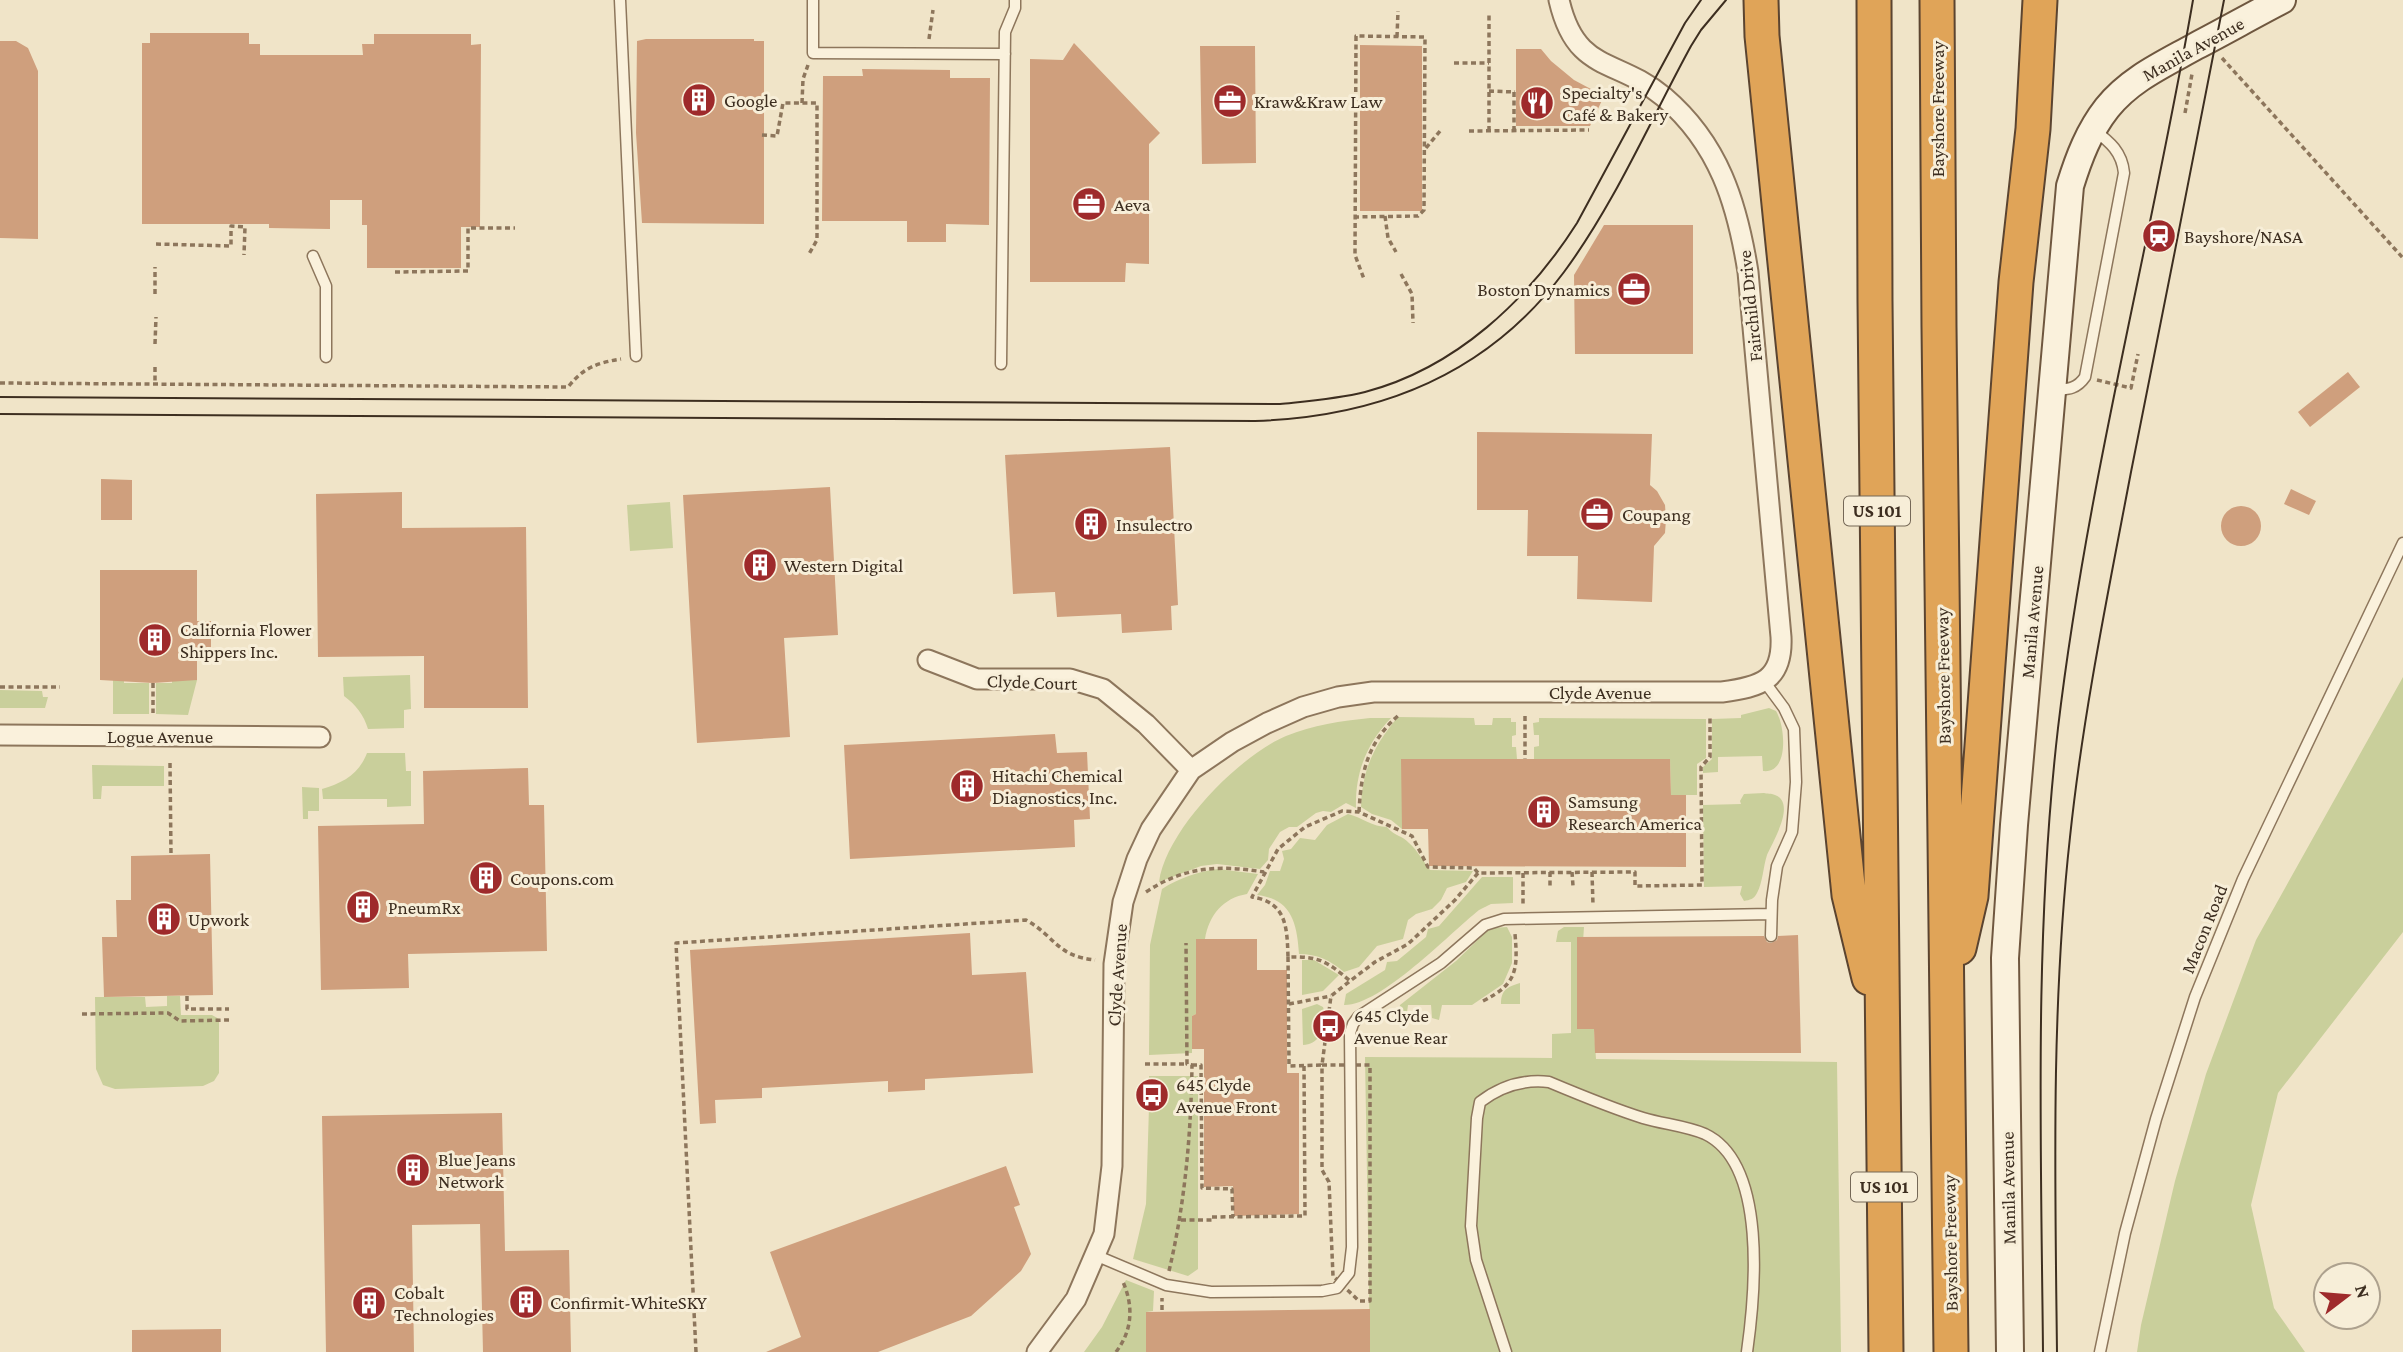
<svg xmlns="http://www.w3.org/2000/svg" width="2403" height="1352" viewBox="0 0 2403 1352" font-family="'Crimson Pro',serif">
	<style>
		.green { fill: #c9cf9b }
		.building { fill: #cf9f7d }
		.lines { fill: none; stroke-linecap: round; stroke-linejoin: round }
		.service-casing { stroke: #8d765c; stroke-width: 13 }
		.minor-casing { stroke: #8d765c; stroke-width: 23 }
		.secondary-casing { stroke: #6f573f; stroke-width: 30 }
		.motorway-casing { stroke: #5b4430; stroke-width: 37 }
		.path { stroke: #8d765c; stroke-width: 3.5; stroke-dasharray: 5 3.5; stroke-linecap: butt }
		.service { stroke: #faf1dc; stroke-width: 10 }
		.minor { stroke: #faf1dc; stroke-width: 19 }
		.secondary { stroke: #faf1dc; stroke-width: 26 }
		.motorway { stroke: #e0a458; stroke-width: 33 }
		.tram { stroke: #3d2e20; stroke-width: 2 }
		.labels { text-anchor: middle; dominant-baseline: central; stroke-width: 6; stroke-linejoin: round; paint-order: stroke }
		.shield { fill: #f7eed8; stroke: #756857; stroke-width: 2 }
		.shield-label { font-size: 18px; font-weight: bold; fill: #3d2e20 }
		.street-label { font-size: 19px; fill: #3d2e20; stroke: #f7eed8 }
		.poi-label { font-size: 19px; fill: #3d2e20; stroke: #f7eed8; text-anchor: start }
	</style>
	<rect width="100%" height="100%" fill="#f0e4c8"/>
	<!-- green -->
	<path class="green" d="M670,502l3,46 -43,3 -3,-46z
		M410,675l1,34 -7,1v18l-36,1c-4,-14 -13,-25 -24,-33l-1,-19z
		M2403,677v255l-125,161 -27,112 23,103 31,44h-168l4,-27 34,-144 31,-107 50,-134z
		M113,680h11v3h25v31h-36z
		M172,680h25l-9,35 -32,-1v-31h16z
		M0,690l42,1 1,6h5l-3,11h-45z
		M1769,708l7,3c9,14 14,63 -13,60l-1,-15 -44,1v15l-15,1v-6l9,-8v-40l29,-1v-3z
		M1398,717l76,1 1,7h17l1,-7h18v4h5v13l-4,1v11h4l1,12h-115v70l-11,-9 -19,-6 -11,-7c1,-37 13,-62 37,-90z
		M1370,718h21c-24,25 -36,54 -35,90l-10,-5 -15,9 -8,-1 -7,2 -19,14h-8l-9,5 -11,17 -1,11 -8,9 -43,-5 -16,2 -42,16c7,-52 80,-126 127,-146 27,-11 55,-15 84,-18z
		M1539,718l167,1v39l-9,6v31h-26l-1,-36h-136v-12l5,-1v-11h-5l-1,-12 6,-1z
		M367,753h38l1,18h5v35l-24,1v-8h-64l-1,-10c21,-6 37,-15 45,-36z
		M92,765l72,1v20h-62l-1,13h-8z
		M302,787l17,1v23h-11v8h-5z
		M1764,793c3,1 7,0 11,2 22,8 -3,48 -8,60 -4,12 -4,27 -10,38 -3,6 -7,7 -13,8l-4,-7 2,-8 -38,1 -1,-82 38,-1 -1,-3 4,-7z
		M1348,814c13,3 25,13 39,13 8,10 15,8 22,16 9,8 14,18 21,27l43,1 -7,11 -19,6 -6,12 -9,9 -16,5 -8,6 -5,19 -26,7 -18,21 -15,5c-14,-12 -27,-18 -45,-18 -2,-30 -7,-55 -42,-59l8,-10 5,-14h10l4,-12 -2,-8 9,-2 9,-11 15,2 12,-15z
		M1218,869l40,5 -11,20c-24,4 -38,21 -42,45l-9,1v74l-4,2v37l-43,2 1,-110 12,-56c17,-11 35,-17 56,-20z
		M1482,877h31v26l-22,1 -12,6c-31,25 -99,96 -135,95l2,-11 39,-24 2,-8 10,-1 29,-24 2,-8 11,-3z
		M1507,927l5,10v26l-9,21 -31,21h-30l-3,15 -7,-2 -1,-13h-23l-2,15 -8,-6 2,-9 56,-44 31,-30 5,-3z
		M1564,927h20l-7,102h17l2,30 241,3 4,290h-471l-5,-295 187,1v-24l19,-1v-91h-15l2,-11z
		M1302,960h12l25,15 -16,16 -21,4z
		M1520,983v21h-19c0,-14 6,-17 19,-21z
		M167,996h13l1,19h31l7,4v54l-5,8 -11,5 -88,3 -12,-4 -7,-16 -1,-72h50l1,10 21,-1z
		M1317,1004l6,3c5,15 -1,38 -20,38l-1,-36z
		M1149,1076h49v193l-10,7 -55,-17 13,-55 3,-97 7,-1v-15l-7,-1z
		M1126,1280l28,11 -1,20 -7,1v40h-62l18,-25z"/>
	<!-- building -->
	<path class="building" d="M150,33h99v11h11v11h103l-1,-11h12v-10h97v11l10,-1 -1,183h-19v41h-94v-43h-5v-25h-32v29l-61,-1v-4h-127v-181h8z
		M646,39h108v2h10v183l-122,-1 -6,-90 1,-92z
		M0,41h16l12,7 10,23v168l-38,-1z
		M1074,43l86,90 -11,11v120l-23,-1 -1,19h-95v-223l33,1z
		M1360,45l62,1v165h-62z
		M1200,46h55l1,117 -54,1z
		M1516,49h25l10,12 23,19 30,16 -14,30h-74z
		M862,69l88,1v8h40l-1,147 -43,-1v18h-39v-21h-85l1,-145h40z
		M1604,225h89v129h-118l-1,-79z
		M2348,372l12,15 -50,40 -12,-15z
		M1477,432l175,2 -2,51 7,6 8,14 1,14 -1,14 -11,13 -2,56 -75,-3 1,-43h-51l1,-46h-51z
		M1170,447l8,158 -7,1 1,24 -50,3 -1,-19 -64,3 -2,-25 -42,2 -8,-139z
		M101,479l31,1v40h-31z
		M830,487l8,148 -54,3 6,99 -93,6 -14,-248z
		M2291,489l25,12 -7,14 -25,-11z
		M402,492v36l124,-1 2,181h-104v-52l-106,1 -2,-163z
		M2221 526a20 20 0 1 1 40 0a20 20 0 1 1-40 0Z
		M100,570h97v51h14v39h-14v20l-44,3 -53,-3z
		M1055,734l2,19 30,-1 3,67 -16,1 1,27 -225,12 -6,-114z
		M1401,759h269l1,36h15v72l-257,-1 -1,-37h-26z
		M528,768l1,37h15l3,146 -139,3 1,34 -88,2 -3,-164 106,-2 -1,-53z
		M210,854l3,141 -109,2 -2,-60h15l-1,-37h15v-44z
		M970,933l2,42 54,-3 7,101 -108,6v11l-37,2v-11l-126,7v10l-47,2 1,23 -16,1 -10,-174z
		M1798,935l3,118h-206l-1,-24h-17v-92l187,-1 3,6 4,1 6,-3 1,-4z
		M1196,939h61v31h30v103h12v141l-65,2 -1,-30 -29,1v-138h-12v-33l4,-2z
		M502,1113l3,138 64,-1 2,102h-88l-3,-128 -68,1 2,127h-88l-4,-236z
		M1006,1166l14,39 -6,2 17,47 -10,17 -50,45 -93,36h-112l35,-15 -31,-85z
		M1370,1309v43h-224v-40z
		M221,1329v23h-89v-22z"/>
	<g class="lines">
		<!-- service casing -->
		<g class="service-casing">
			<path id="service" d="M620,0l16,356
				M813,0v53l192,1
				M313,256l13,30v71
				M1001,364l4,-332 10,-24v-8
				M2053,390c14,-1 23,0 32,-13l39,-204c-2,-21 -14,-31 -30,-43
				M1764,681l20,27 10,21 2,53 -4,50 -15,34 -5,34 -1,36
				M1095,1255l71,30 45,7 111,-1 15,-3 12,-15 3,-26 -2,-214 3,-9 5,-7 83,-54 44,-38 19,-6 267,-5
				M1506,1352l-30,-92 -5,-34 6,-108 3,-16c21,-16 43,-23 69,-20 31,13 62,26 94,36 20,6 43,8 62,16 63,30 50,161 42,218
				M2100,1352l25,-119 31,-114 39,-122 48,-118 160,-336"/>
		</g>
		<!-- minor casing -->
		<g class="minor-casing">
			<path id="minor" d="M928,660l49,19h93l33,10 43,35 45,46
				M0,735l320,2
				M1037,1352l39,-53 28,-65 8,-68 2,-202 9,-62 14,-43 14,-30 40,-59 41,-28 35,-19 36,-16 35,-10 35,-5h349c39,-5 61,-12 59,-55l-33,-365c-11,-69 -29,-128 -84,-175 -48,-40 -88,-23 -105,-97"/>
		</g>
		<!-- secondary casing -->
		<g class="secondary-casing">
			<path id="secondary" d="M2010,1352l-5,-394 9,-133 56,-639c9,-29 19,-55 37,-78 23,-29 57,-44 89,-62 29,-15 57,-31 86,-46"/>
		</g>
		<!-- motorway casing -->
		<g class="motorway-casing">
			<path id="motorway" d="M1761,0l1,36 87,859 20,83
				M1874,0l1,301 11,1051
				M1937,0l2,327 12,1025
				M1959,948l12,-52 45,-614 17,-153 7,-129"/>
		</g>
		<!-- path -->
		<path class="path" d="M1397,37l1,-26
			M929,39l4,-29
			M2222,58l181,200
			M1454,63h35
			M1489,91l26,1
			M1514,92v38
			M802,103l1,-24 5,-14
			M2185,113l7,-39
			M1469,131l120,-1
			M1489,131v-119
			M762,135l15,1 6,-33h34v137l-8,14
			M1426,148l14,-17
			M1385,216l3,22 8,14
			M1354,217l64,-1 6,-6 1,-173 -69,-1 -1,219 9,24
			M156,244l75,2v-20l14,1 -1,28
			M395,272l73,-1v-43h47
			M1401,274l11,20 1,29
			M155,294v-27
			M155,344l1,-27
			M155,367v18
			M2097,380l34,8 7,-34
			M0,383l568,4c16,-20 29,-24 53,-28
			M153,683v30
			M0,687h60
			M1525,716v43
			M170,763l1,92
			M1359,812c2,-41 9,-71 41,-98
			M1550,872v14
			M1572,872l1,14
			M1592,872l1,33
			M1478,873l-23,27 -47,44 -33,18 -25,19c-23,-20 -32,-25 -62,-24 -1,-29 -1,-55 -36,-60l26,-48 27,-22 37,-16 17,1 53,24 16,31 46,1 4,5 157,-1v14l67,-1 -1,-118 9,-10v-39
			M1523,873v33
			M1146,892c39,-26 74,-27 118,-20
			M1288,957l1,109 33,-1 9,-69 19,-15
			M187,996v13h42
			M1483,1001c34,-17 35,-31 32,-67
			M1289,1004l42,-8
			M82,1014l86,-1 12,8 49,-1
			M1145,1064h42
			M1192,1065h9l1,123 30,1 1,28
			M1322,1065h48v236h-11l-26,-25 -4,-94 -7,-12z
			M1181,1220h31v-3l93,-1 -1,-150
			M1169,1271c16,-68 22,-136 23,-206l-5,-1 -1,-121
			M1162,1310v-12
			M696,1352l-20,-409 350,-23c29,16 30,36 69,40
			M1116,1352c16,-21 18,-45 7,-70"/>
		<!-- service -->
		<use href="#service" class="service"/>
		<!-- minor -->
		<use href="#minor" class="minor"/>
		<!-- secondary -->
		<use href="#secondary" class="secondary"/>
		<!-- motorway -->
		<use href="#motorway" class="motorway"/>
		<!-- tram -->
		<path class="tram" d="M0,397l1280,7c29,-3 57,-5 85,-12 91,-24 163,-92 212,-169l108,-200 16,-23
			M0,414l1255,7c124,-4 233,-47 309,-149 51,-69 86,-151 127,-226l10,-16 25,-30
			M2043,1352c-2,-208 -9,-416 15,-624 29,-245 93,-485 135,-728
			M2057,1352c-2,-172 -6,-343 13,-515 13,-123 38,-244 61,-365 31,-157 63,-315 93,-472"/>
	</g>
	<!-- icons -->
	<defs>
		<g id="building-disc" transform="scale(1.75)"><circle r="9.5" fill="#9e2a2b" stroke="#f7eed8"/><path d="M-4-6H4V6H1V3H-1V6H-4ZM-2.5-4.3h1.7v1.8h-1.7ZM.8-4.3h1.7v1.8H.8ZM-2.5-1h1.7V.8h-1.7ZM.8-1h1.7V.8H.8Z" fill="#fff"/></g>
		<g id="office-disc" transform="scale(1.75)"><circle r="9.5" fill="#9e2a2b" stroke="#f7eed8"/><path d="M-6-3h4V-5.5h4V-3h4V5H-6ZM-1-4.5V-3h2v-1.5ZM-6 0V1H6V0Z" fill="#fff"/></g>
		<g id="restaurant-disc" transform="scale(1.75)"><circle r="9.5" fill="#9e2a2b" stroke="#f7eed8"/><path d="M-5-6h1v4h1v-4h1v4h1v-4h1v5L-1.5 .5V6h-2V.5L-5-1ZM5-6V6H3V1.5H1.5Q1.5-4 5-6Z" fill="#fff"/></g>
		<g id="station-disc" transform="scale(1.75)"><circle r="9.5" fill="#9e2a2b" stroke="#f7eed8"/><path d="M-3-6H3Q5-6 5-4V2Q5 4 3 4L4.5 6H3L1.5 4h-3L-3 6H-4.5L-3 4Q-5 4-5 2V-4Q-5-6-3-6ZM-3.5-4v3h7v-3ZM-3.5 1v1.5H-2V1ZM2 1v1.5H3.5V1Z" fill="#fff"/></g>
		<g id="bus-disc" transform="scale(1.75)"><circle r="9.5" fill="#9e2a2b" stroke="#f7eed8"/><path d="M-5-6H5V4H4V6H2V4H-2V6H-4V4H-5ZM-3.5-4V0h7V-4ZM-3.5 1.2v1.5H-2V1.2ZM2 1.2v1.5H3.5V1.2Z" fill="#fff"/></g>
	</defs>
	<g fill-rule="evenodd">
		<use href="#building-disc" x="699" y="100"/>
		<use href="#office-disc" x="1230" y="101"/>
		<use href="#restaurant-disc" x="1537" y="103"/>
		<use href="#office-disc" x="1089" y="204"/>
		<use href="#station-disc" x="2159" y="236"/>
		<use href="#office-disc" x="1634" y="289"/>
		<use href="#office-disc" x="1597" y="514"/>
		<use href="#building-disc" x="1091" y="524"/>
		<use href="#building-disc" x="760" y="565"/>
		<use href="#building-disc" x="155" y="640"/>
		<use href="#building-disc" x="967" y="786"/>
		<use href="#building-disc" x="1544" y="812"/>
		<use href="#building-disc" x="486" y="878"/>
		<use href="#building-disc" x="363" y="907"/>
		<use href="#building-disc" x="164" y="919"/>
		<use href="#bus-disc" x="1329" y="1026"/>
		<use href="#bus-disc" x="1152" y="1095"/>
		<use href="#building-disc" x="413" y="1170"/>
		<use href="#building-disc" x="526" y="1302"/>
		<use href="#building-disc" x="369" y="1303"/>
	</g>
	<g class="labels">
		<!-- shield labels -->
		<g class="shield">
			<rect x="1844" y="496.5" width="66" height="29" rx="5"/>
			<rect x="1851" y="1172.5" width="66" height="29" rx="5"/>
		</g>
		<g class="shield-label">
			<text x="1877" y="511">US 101</text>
			<text x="1884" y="1187">US 101</text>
		</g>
		<!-- street labels -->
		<g class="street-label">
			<text transform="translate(2193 49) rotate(-29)">Manila Avenue</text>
			<text transform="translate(1937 109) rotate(-90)">Bayshore Freeway</text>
			<text transform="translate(1750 306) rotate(-96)">Fairchild Drive</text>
			<text transform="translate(2032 622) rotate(-85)">Manila Avenue</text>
			<text transform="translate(1943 676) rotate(-91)">Bayshore Freeway</text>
			<text transform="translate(1032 682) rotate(2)">Clyde Court</text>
			<text x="1600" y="692">Clyde Avenue</text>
			<text x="160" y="736">Logue Avenue</text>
			<text transform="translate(2204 929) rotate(-68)">Macon Road</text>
			<text transform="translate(1117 975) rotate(-86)">Clyde Avenue</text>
			<text transform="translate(2008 1188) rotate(-91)">Manila Avenue</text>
			<text transform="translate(1950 1243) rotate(-91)">Bayshore Freeway</text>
		</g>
		<!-- poi labels -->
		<g class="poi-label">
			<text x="1562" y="92">Specialty's<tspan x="1562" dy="22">Café &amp; Bakery</tspan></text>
			<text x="724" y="100">Google</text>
			<text x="1254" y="101">Kraw&amp;Kraw Law</text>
			<text x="1114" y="204">Aeva</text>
			<text x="2184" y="236">Bayshore/NASA</text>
			<text x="1610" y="289" text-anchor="end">Boston Dynamics</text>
			<text x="1622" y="514">Coupang</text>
			<text x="1116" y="524">Insulectro</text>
			<text x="784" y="565">Western Digital</text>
			<text x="180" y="629">California Flower<tspan x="180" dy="22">Shippers Inc.</tspan></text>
			<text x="992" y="775">Hitachi Chemical<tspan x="992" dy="22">Diagnostics, Inc.</tspan></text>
			<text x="1568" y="801">Samsung<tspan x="1568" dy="22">Research America</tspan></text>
			<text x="510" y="878">Coupons.com</text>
			<text x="388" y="907">PneumRx</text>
			<text x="188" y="919">Upwork</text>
			<text x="1354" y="1015">645 Clyde<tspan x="1354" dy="22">Avenue Rear</tspan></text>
			<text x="1176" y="1084">645 Clyde<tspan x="1176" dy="22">Avenue Front</tspan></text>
			<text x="438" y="1159">Blue Jeans<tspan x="438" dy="22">Network</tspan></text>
			<text x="394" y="1292">Cobalt<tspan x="394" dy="22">Technologies</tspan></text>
			<text x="550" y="1302">Confirmit-WhiteSKY</text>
		</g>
	</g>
	<!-- north arrow -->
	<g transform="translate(2347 1296) rotate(74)"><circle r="33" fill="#f7eed8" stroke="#ada18e" stroke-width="2"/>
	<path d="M0-5L12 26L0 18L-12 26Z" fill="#9e2a2b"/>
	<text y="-10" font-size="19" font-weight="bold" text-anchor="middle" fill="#3d2e20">N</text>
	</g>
</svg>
